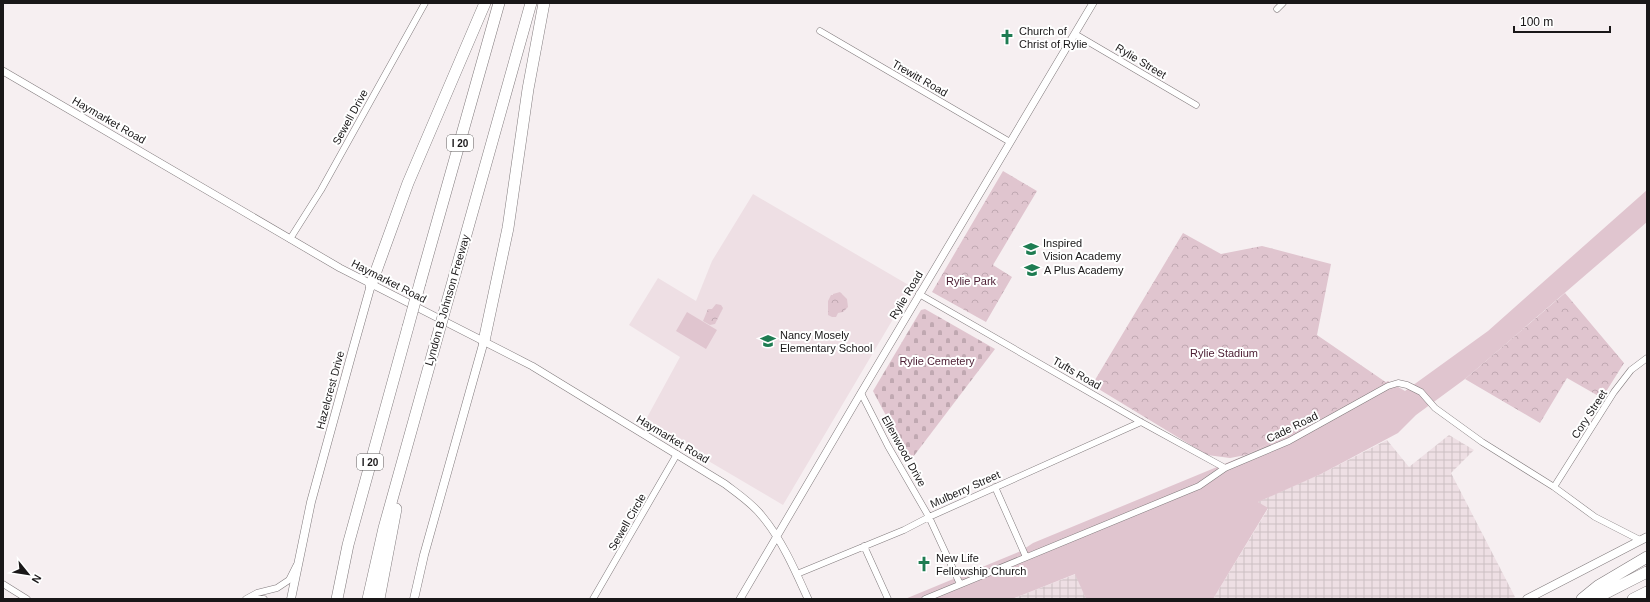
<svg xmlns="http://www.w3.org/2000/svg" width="1650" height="602" viewBox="0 0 1650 602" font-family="Helvetica,sans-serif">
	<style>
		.built { fill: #eedfe4 }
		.industrial { fill: url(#industrial-grid) }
		.green { fill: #e0c5cf }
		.forest { fill: url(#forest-crowns) }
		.cemetery { fill: url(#cemetery-stones) }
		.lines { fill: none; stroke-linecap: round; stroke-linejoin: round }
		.minor-casing { stroke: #807a7c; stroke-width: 7 }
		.tertiary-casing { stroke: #807a7c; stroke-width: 8 }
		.secondary-casing { stroke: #807a7c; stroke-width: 9 }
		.motorway-casing { stroke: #807a7c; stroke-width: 12 }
		.minor { stroke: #fff; stroke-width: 6 }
		.tertiary { stroke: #fff; stroke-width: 7 }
		.secondary { stroke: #fff; stroke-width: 8 }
		.motorway { stroke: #fff; stroke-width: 11 }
		.motorway-bridge-casing { stroke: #807a7c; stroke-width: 12; stroke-linecap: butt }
		.motorway-bridge { stroke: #fff; stroke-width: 11 }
		.labels { text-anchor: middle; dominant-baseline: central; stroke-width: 4; stroke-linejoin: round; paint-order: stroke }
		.shield { fill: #fff; stroke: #5e5d5d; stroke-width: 1 }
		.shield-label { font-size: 10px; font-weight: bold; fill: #191718 }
		.poi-label { font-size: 11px; fill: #191718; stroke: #fff; text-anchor: start }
		.street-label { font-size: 11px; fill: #191718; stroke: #fff }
		.park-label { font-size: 11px; fill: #4e2136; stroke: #fff }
	</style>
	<defs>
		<pattern id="industrial-grid" width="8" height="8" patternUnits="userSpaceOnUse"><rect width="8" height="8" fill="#eedfe4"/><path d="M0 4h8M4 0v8" fill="none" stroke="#ccbfc3"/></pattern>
		<pattern id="forest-crowns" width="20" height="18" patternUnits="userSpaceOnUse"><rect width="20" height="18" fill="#e0c5cf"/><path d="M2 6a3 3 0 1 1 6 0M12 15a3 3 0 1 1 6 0" fill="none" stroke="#c0a8b1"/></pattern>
		<pattern id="cemetery-stones" width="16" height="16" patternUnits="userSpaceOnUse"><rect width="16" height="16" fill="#e0c5cf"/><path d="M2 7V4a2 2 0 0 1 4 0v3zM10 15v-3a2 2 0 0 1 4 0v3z" fill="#c0a8b1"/></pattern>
	</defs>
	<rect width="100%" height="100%" fill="#f6eff1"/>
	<!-- built -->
	<path class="built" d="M753,194l159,93 -129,218 -139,-82 36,-66 -51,-32 29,-47 38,23 16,-40z"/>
	<!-- industrial -->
	<path class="industrial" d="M1449,435l25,15 -23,23 64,124 -5,2h-297l55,-90 -11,-7 64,-28 66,-34 22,27z
		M1076,574l10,25h-74z"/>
	<!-- green -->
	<path class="green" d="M1647,190v32l-182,157 -49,36 -18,18 -77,41 -63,28 10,6 -55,91h-127l-11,-25 -63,25h-107l116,-48 12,-8 213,-88 142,-74 17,10 83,-60z
		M687,312l30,18 -11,19 -30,-18z"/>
	<!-- forest -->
	<path class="forest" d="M1003,171l34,20 -44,74 19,12 -26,45 -54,-30z
		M1183,233l38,21 41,-8 69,18 -14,71 70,48 -141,72 -16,3 -23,-3 -115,-70z
		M840,292l7,7 1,8 -5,5 -5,1 -2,4h-4l-4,-2v-14l3,-6h2v-1z
		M1565,293l59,70 -22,35 -35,-20 -27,45 -75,-44z
		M716,304l5,1 2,3 -8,16 -5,1 -7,-4 5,-12h4z"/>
	<!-- cemetery -->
	<path class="cemetery" d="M925,309l70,40 -85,112 -37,-70 48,-81z"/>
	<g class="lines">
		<!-- minor casing -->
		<g class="minor-casing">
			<path id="minor" d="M1277,9l6,-6
				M820,31l190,111
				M1075,34l121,71
				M290,239l31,-49 104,-187
				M919,294l222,128 84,46
				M861,393l27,53 41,71 31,67
				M995,487l31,70
				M1554,487l60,-95 17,-22 16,-12
				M864,546l24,53
				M797,574l107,-44 25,-13 212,-95
				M3,584l24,15
				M246,599l11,-6 20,-5 12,-8 7,-14
				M249,599h15
				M593,599l84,-145
				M925,599l274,-113 26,-18 64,-27 99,-55 10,-3 9,2 14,7 14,16 47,34 72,45 41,30 45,23"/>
		</g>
		<!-- tertiary casing -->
		<g class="tertiary-casing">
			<path id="tertiary" d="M3,71l337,197 192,98 193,118c13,10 27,19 37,32 20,24 33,54 46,83
				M740,599l121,-206 232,-390"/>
		</g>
		<!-- secondary casing -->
		<g class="secondary-casing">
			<path id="secondary" d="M291,599l20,-97 42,-153 18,-64
				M414,599l10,-44 60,-214
				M1527,599l120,-62"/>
		</g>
		<!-- motorway casing -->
		<g class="motorway-casing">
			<path id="motorway" d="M453,281l78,-278
				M420,283l79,-280
				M371,285l37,-102 77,-180
				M484,341l24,-113 20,-139 16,-86
				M337,599l11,-54 60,-218
				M368,599l16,-71 53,-190
				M379,599l17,-90
				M1582,599l16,-13 49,-29
				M1594,599l53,-27
				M1633,599l14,-7"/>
		</g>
		<!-- minor -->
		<use href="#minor" class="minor"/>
		<!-- tertiary -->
		<use href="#tertiary" class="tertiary"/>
		<!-- secondary -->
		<use href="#secondary" class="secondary"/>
		<!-- motorway -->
		<use href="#motorway" class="motorway"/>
		<!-- motorway-bridge casing -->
		<g class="motorway-bridge-casing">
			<path id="motorway-bridge" d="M408,327l12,-44
				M437,338l16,-57"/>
		</g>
		<!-- motorway-bridge -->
		<use href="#motorway-bridge" class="motorway-bridge"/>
	</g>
	<!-- icons -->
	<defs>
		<g id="church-bare" transform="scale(1.2)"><path d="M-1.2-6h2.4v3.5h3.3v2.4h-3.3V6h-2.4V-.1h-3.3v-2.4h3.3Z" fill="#1e7c52" stroke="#fff" stroke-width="2.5" paint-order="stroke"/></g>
		<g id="school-bare" transform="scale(1.2)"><path d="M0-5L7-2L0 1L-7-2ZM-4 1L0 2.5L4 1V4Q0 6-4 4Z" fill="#1e7c52" stroke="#fff" stroke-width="2.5" paint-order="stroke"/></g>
	</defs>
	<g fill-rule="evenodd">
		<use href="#church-bare" x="1007" y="37"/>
		<use href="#school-bare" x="1031" y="249"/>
		<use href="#school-bare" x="1032" y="270"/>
		<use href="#school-bare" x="768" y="341"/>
		<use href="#church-bare" x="924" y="564"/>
	</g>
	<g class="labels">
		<!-- shield labels -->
		<g class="shield">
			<rect x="447" y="135" width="26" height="16" rx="3"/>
			<rect x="357" y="454" width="26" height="16" rx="3"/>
		</g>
		<g class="shield-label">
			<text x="460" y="143">I 20</text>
			<text x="370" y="462">I 20</text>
		</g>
		<!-- poi labels -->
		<g class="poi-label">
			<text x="1019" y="31">Church of<tspan x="1019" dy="13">Christ of Rylie</tspan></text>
			<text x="1043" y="243">Inspired<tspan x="1043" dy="13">Vision Academy</tspan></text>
			<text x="1044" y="270">A Plus Academy</text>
			<text x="780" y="335">Nancy Mosely<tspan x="780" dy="13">Elementary School</tspan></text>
			<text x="936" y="558">New Life<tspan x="936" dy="13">Fellowship Church</tspan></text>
		</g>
		<!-- street labels -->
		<g class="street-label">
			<text transform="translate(1141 61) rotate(31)">Rylie Street</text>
			<text transform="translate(920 78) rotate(30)">Trewitt Road</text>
			<text transform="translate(350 117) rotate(-61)">Sewell Drive</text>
			<text transform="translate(109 120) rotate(30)">Haymarket Road</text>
			<text transform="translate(389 281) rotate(27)">Haymarket Road</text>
			<text transform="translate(906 295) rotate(-59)">Rylie Road</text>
			<text transform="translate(447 300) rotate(-74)">Lyndon B Johnson Freeway</text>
			<text transform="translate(1077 373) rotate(30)">Tufts Road</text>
			<text transform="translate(330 390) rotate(-75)">Hazelcrest Drive</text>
			<text transform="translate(1589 414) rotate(-57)">Cory Street</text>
			<text transform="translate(1292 427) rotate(-26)">Cade Road</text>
			<text transform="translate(673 439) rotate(31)">Haymarket Road</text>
			<text transform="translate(904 451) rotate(61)">Ellenwood Drive</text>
			<text transform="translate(965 489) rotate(-24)">Mulberry Street</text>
			<text transform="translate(627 522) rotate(-60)">Sewell Circle</text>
		</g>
		<!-- park labels -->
		<g class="park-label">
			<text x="971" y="281">Rylie Park</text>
			<text x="1224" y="353">Rylie Stadium</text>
			<text x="937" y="361">Rylie Cemetery</text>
		</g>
	</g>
	<!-- border -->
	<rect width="1650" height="602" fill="none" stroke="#191718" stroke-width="8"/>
	<!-- north arrow -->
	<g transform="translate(28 574) rotate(120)" stroke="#ffffff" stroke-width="3" paint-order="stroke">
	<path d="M0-3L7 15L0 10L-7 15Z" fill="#191718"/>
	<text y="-6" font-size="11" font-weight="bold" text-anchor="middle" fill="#191718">N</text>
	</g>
	<!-- scale -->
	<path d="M1514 26v6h96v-6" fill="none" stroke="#191718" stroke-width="2"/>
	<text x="1520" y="26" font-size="12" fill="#191718" stroke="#ffffff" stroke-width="3" paint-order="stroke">100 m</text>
</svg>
